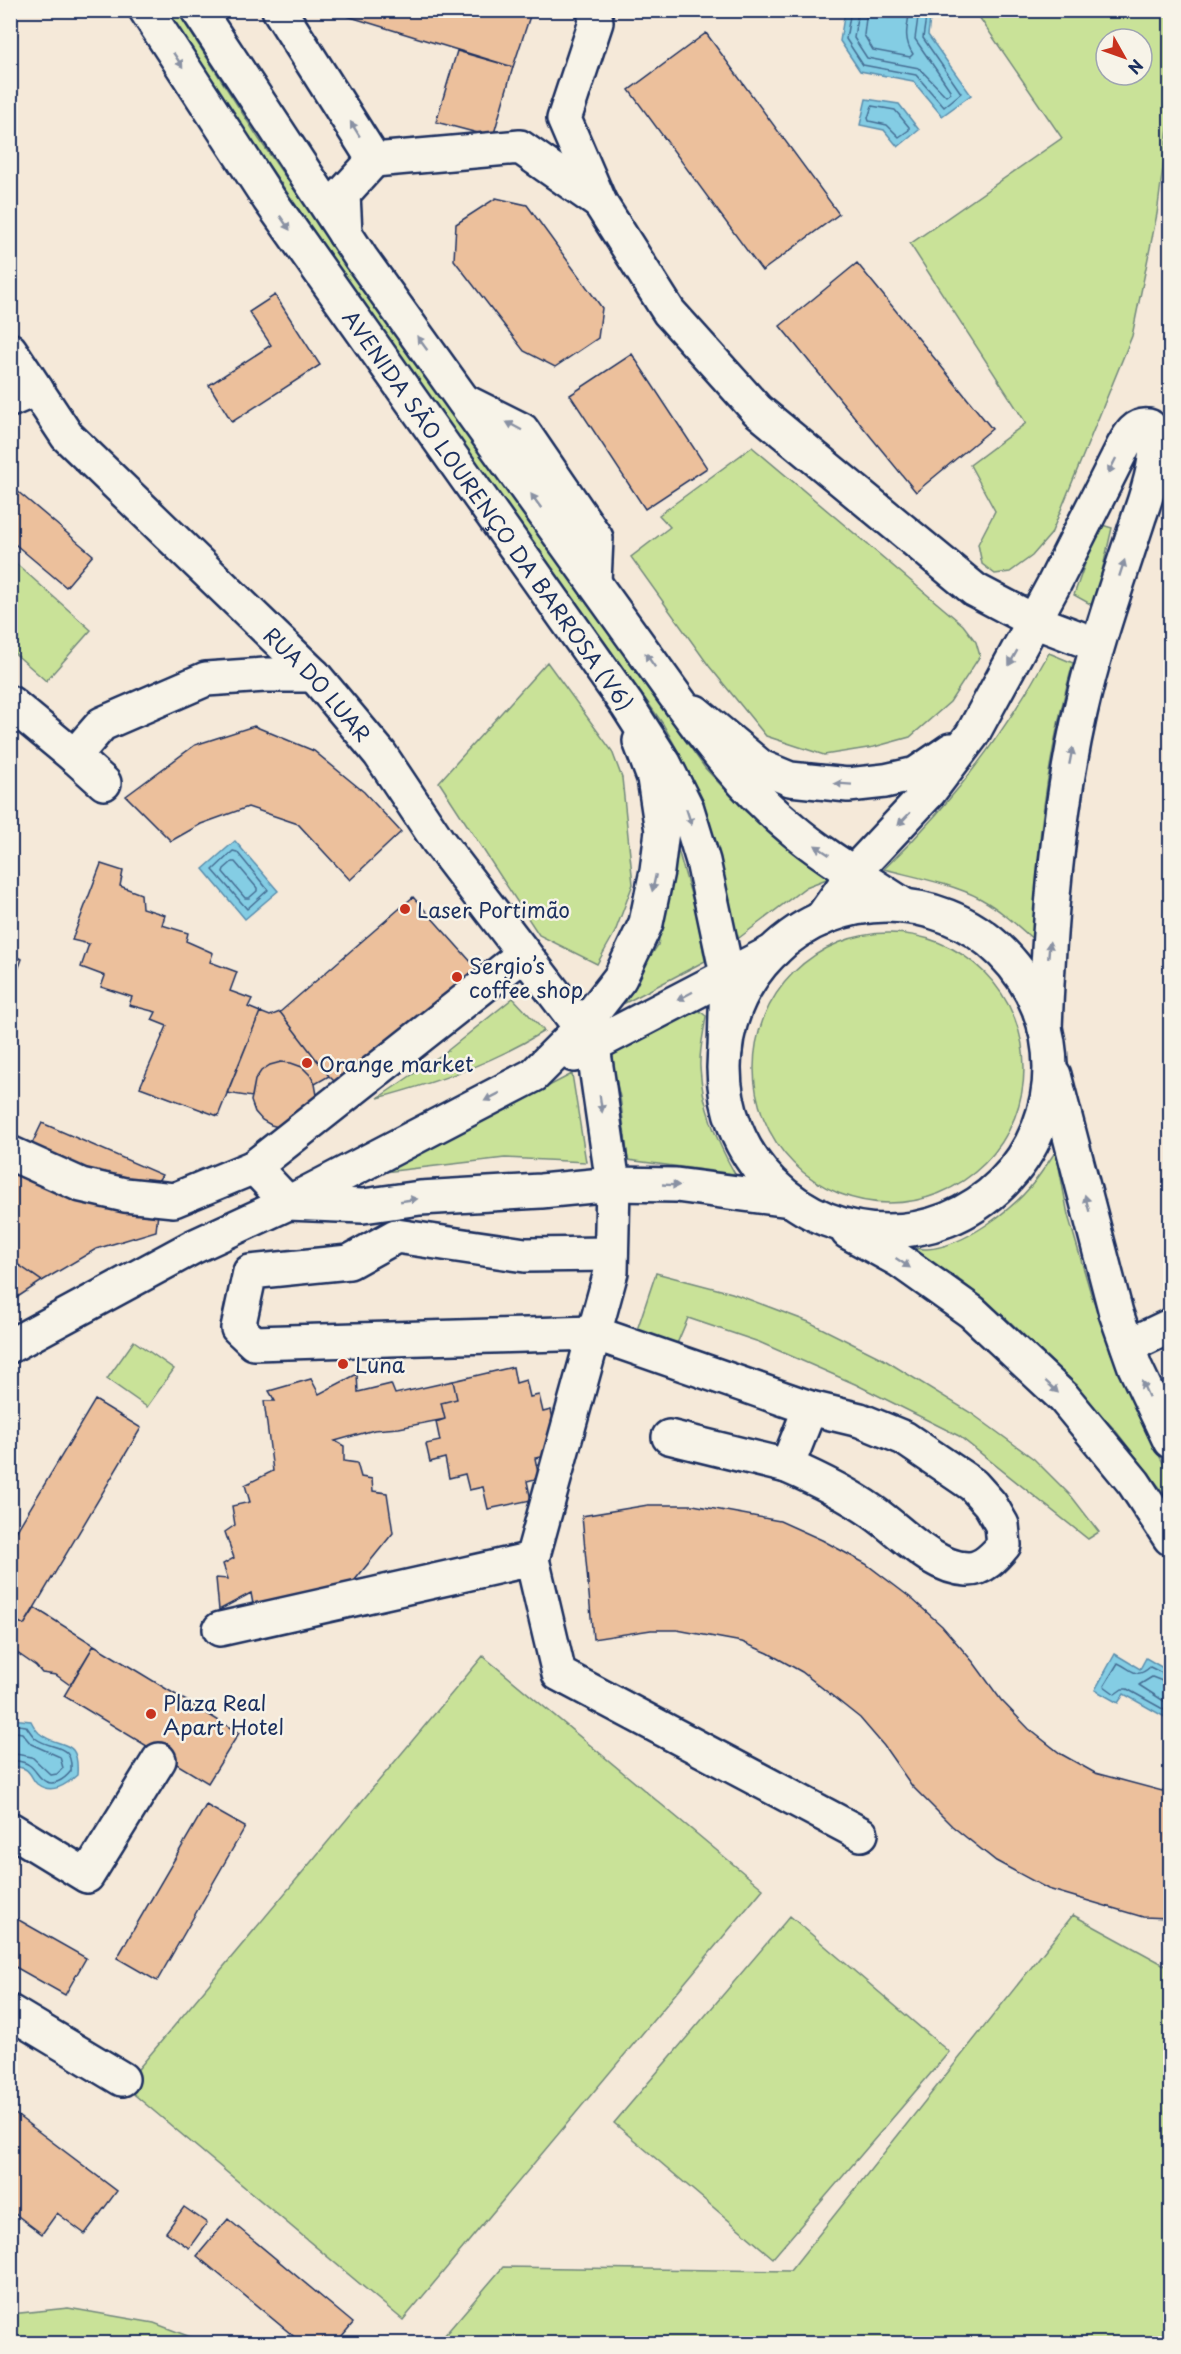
<svg xmlns="http://www.w3.org/2000/svg" width="1181" height="2354" viewBox="0 0 1181 2354" font-family="'Playpen Sans',sans-serif">
	<style>
		.green { fill: #c9e298; stroke: #72887b; stroke-width: 1.5; fill-rule: evenodd }
		.water { fill: #84cde4; stroke: #5a8eae; stroke-width: 1.5 }
		.lines { fill: none; stroke-linecap: round; stroke-linejoin: round }
		.shore { stroke: #456e94; stroke-width: 1.5 }
		.building { fill: #ecc09c; stroke: #1b2f5e; stroke-width: 1.5 }
		.minor-casing { stroke: #1b2f5e; stroke-width: 38 }
		.major-casing { stroke: #1b2f5e; stroke-width: 38 }
		.minor { stroke: #f7f3e8; stroke-width: 33 }
		.major { stroke: #f7f3e8; stroke-width: 33 }
		.oneway { fill: #8991a3 }
		.poi-dot { fill: #c8321e; stroke: #f7f3e8; stroke-width: 2 }
		.labels { text-anchor: middle; dominant-baseline: central; stroke-width: 5; stroke-linejoin: round; paint-order: stroke }
		.street-label { font-size: 21px; fill: #1b2f5e; stroke: #f7f3e8 }
		.poi-label { font-size: 21px; fill: #1b2f5e; stroke: #f7f3e8; text-anchor: start }
	</style>
	<rect width="100%" height="100%" fill="#f5e9d9"/>
	<filter id="ink" filterUnits="userSpaceOnUse"><feTurbulence type="fractalNoise" baseFrequency=".0167" numOctaves="2"/><feDisplacementMap in="SourceGraphic" scale="12" xChannelSelector="R" yChannelSelector="G"/><feConvolveMatrix kernelMatrix="1 2 1 2 8 2 1 2 1" color-interpolation-filters="sRGB"/></filter>
	<g filter="url(#ink)">
		<!-- green -->
		<path class="green" d="M164,11h13l82,128 91,131 355,498 40,43 84,67 -23,9 -71,54c-8,-55 -19,-109 -42,-160 -9,-20 -20,-39 -30,-57l-315,-442z
			M975,11h195v102l-13,101 -25,122 -81,198 -19,22 -22,16 -15,2 -13,-10 -4,-20 17,-33 -25,-46 56,-42 -116,-179 152,-106zM1106,39h36v36h-36z
			M752,447l211,178 13,17 4,14 -30,46 -40,35 -36,10 -50,8 -58,-19 -57,-70 -78,-109 39,-30 -11,-12z
			M1099,524l13,4 -18,78 -20,-11z
			M11,559l80,71 -45,51 -35,-31z
			M1049,653l24,10c-18,64 -29,130 -35,196 -2,27 -1,56 -2,83 -17,-15 -35,-32 -55,-43 -28,-15 -66,-22 -97,-30 66,-63 121,-136 165,-216z
			M547,662l65,89 10,27 11,106 -18,48 -18,32 -58,-29 -100,-153z
			M676,843l21,72 8,46 -80,42 15,-31 18,-27z
			M754 1068a135 135 0 1 1 270 0a135 135 0 1 1-270 0Z
			M513,998l31,33c-53,33 -107,51 -166,67l69,-47z
			M697,1009l9,7c-2,16 -7,35 -6,51 2,39 16,73 35,107l-107,-14 -8,-63 -10,-43z
			M572,1074l14,88 -81,-4 -121,14z
			M1056,1151l12,64 23,79 27,72 38,84 14,25v26l-55,-71 -59,-64 -50,-48 -50,-41 -47,-29c6,0 12,1 18,1 36,-2 87,-40 108,-68 7,-9 14,-20 21,-30z
			M656,1273l76,20 77,29 74,37 88,54 63,46 38,38 27,35 -11,7 -129,-103 -104,-52 -96,-42 -71,-24 -12,28 -39,-16z
			M134,1341l40,28 -27,38 -40,-28z
			M483,1656l280,233 -360,431 -279,-234z
			M1073,1915l97,53v375h-732l65,-76 287,4z
			M790,1916l159,136 -176,206 -159,-135z
			M68,2308l86,15 52,20h-195v-29z"/>
		<!-- water -->
		<path class="water" d="M845,11h86l-3,24 43,60 -29,21 -29,-35 -53,-10 -20,-30z
			M866,99l33,5 20,26 -21,17 -14,-17 -24,-5z
			M235,841l43,50 -33,28 -42,-50z
			M1115,1654l25,15 6,-11 24,14v48l-46,-26 -6,9 -23,-13z
			M10,1719l21,2c2,4 5,9 8,12 20,17 41,2 38,42 -11,10 -25,20 -40,9 -5,-4 -5,-11 -12,-15 -4,-2 -10,-2 -14,-4z"/>
		<g class="lines">
			<!-- shore -->
			<path class="shore" d="M851,10l-5,29 17,26 53,10 28,32 17,-14 -38,-55 4,-28
				M858,10l-4,28 13,20 52,10 27,28 4,-3v-3l-35,-51 4,-29
				M867,10l-3,25 9,15 37,7 3,-3c-10,-15 -6,-27 -3,-44
				M872,106l23,4 14,17v3l-10,7 -12,-12 -18,-4 -1,-3z
				M233,851l4,1 31,38 -21,19 -34,-39z
				M232,862h3l22,26v3l-8,7h-4l-22,-26 1,-3z
				M1170,1677l-20,-10c-14,13 -17,3 -32,-4l-14,23 11,8 7,-5h5l43,24
				M1170,1684l-18,-7 -13,8 31,20
				M10,1724l16,2c3,4 6,9 9,12 17,13 38,4 36,33 -7,9 -19,17 -29,8 -5,-4 -7,-10 -13,-14 -5,-4 -12,-4 -19,-5
				M10,1731l12,2 9,11 29,13 3,11 -6,6 -6,1 -19,-18 -22,-4"/>
		</g>
		<!-- building -->
		<path class="building" d="M349,10h183l-19,57 -166,-51z
			M10,26l7,9 -7,4z
			M706,33l133,181 -77,57 -133,-181z
			M457,51l56,16 -20,70 -57,-15z
			M496,198l31,7 75,103 -4,30 -43,29 -31,-16 -70,-91 2,-36z
			M857,263l135,166 -76,63 -136,-166z
			M275,295l45,70 -88,57 -23,-37 62,-40 -22,-33z
			M632,354l75,114 -62,41 -75,-114z
			M10,485l83,70 -27,32 -56,-47z
			M254,726l60,25 50,41 37,40 -51,48 -52,-56 -50,-17 -47,17 -30,17 -45,-45 69,-51z
			M101,864l22,7 -3,15 21,8 1,14 23,7 -3,10 26,8 -2,8 27,12 -3,9 27,10 -7,19 22,8 -4,8 12,5 -42,104 -78,-29 27,-61 -15,-6 4,-8 -27,-7 3,-8 -31,-10 4,-11 -24,-9 8,-23 -17,-4z
			M413,897l68,76 -139,116 -13,-13 -49,-64z
			M10,955l12,4 -12,32z
			M260,1012l10,4 10,-4 49,64 -14,8 -5,-9 -8,-8 -11,-4 -10,-1 -11,3 -9,6 -6,9 -3,17 -25,-4z
			M281,1062l10,1 11,4 8,8 5,9 2,11 -2,11 -33,22 -11,-3 -9,-5 -7,-8 -4,-11 4,-21 6,-9 9,-6z
			M42,1123l120,52 -11,16 -93,-26 -28,-17z
			M17,1163l57,37 84,13 -2,18 -60,18 -54,32 -32,-22v-87z
			M10,1259l32,22 -32,21z
			M513,1367l3,16 10,-3 4,17 9,-2 4,17 8,-2 5,23 -8,2 5,20 -18,3 4,20 -12,3 4,19 -43,9 -5,-22 -14,3 -4,-16 -16,4 -4,-20 -15,4 -4,-18 14,-3 -4,-19 9,-3 -4,-16 16,-4 -4,-18z
			M357,1374l1,18 33,-8 4,10 58,-13 4,18 -16,4 4,16 -46,9 -25,2 -39,11 9,5v15l13,2 4,14 11,2 1,12 14,2 6,40 -43,53 -96,24 -3,-17 -32,17 -3,-32 12,1 -5,-15 11,-6 -9,-26 10,-7 -3,-19 18,-4 -5,-17 28,-14 -9,-70h11l-6,-10 42,-12 8,15z
			M95,1400l46,28 -117,197 -14,-8v-75z
			M648,1505h45l87,16 42,19 44,24 45,34 31,28 32,37 27,37 28,29 32,25 34,19 75,20v125l-27,-1 -95,-28 -52,-28 -44,-35 -40,-40 -28,-40 -24,-28 -58,-46 -34,-19 -26,-11 -65,-12h-26l-58,9 -11,-123z
			M35,1608l59,37 -24,40 -14,-10 -14,-2 -6,-7 -19,-13 -7,-1v-35l14,8z
			M94,1645l145,88 -31,50 -144,-87z
			M206,1805l39,22 -88,154 -40,-23z
			M10,1915l76,43 -21,37 -55,-31z
			M10,2110l107,81 -32,43 -28,-21 -15,21 -32,-24z
			M184,2207l23,16 -18,25 -23,-16z
			M228,2219l125,104 -18,21h-32l-106,-88z"/>
		<g class="lines">
			<!-- minor casing -->
			<g class="minor-casing">
				<g id="minor">
					<path d="M279,10l95,150 -31,34 2,40"/>
					<path d="M594,10l2,12 -32,97 36,84 69,109 88,98 218,180 59,31 63,24"/>
					<path d="M374,160l146,-13 80,56"/>
					<path id="s1" d="M10,350l57,86 247,239 66,79 58,87 143,187 12,18 20,138 -2,88 -79,287"/>
					<path d="M10,400l26,-11"/>
					<path d="M464,401l58,29 74,108 -2,44"/>
					<path d="M10,703l64,53 28,-32 104,-45 59,-4h49"/>
					<path d="M695,712l66,55 29,12 58,6 37,-4 31,-7 35,-24"/>
					<path d="M74,756l30,27"/>
					<path d="M821,919l33,-47 75,-80 43,-57 81,-149 70,-139c6,-11 12,-23 26,-21 17,16 -3,71 -10,91 -21,65 -44,129 -59,196 -23,103 -31,211 -35,316"/>
					<path d="M524,954l-270,213 34,36 75,3 57,-8 121,-7 72,-7 63,1 114,15"/>
					<path d="M574,1055l200,-104"/>
					<path d="M10,1153l71,32 44,10 49,5 80,-33"/>
					<path d="M611,1254l-86,1 -129,-19 -47,26 -99,10 -12,56 16,15 340,-10 216,75 -23,58 -118,-29"/>
					<path d="M10,1346l183,-99 95,-44 246,-128 47,-47 39,-50 26,-55 11,-52 5,-40 -8,-53 -14,-37"/>
					<path d="M1128,1346l42,-20"/>
					<path d="M787,1466c30,13 59,27 86,46 29,20 58,55 94,57 16,1 28,-13 37,-24l-2,-20 -12,-21 -17,-19 -69,-47 -44,-18 -50,-12"/>
					<path d="M220,1629l312,-70 27,115 302,160"/>
					<path d="M10,1829l77,47 72,-116"/>
					<path d="M10,2012l112,67"/>
				</g>
			</g>
			<!-- major casing -->
			<g class="major-casing">
				<g id="major">
					<path id="s2" d="M146,10l123,189 358,506 37,58 23,46 16,52 24,113 -2,77"/>
					<path d="M198,10l163,248 315,439c34,47 70,94 115,131 32,28 78,54 114,78"/>
					<circle cx="887" cy="1068" r="163"/>
					<path d="M1054,1075l62,238 19,54 35,74"/>
					<path d="M848,1232l51,28 73,52 92,86 70,85 36,55"/>
				</g>
			</g>
			<!-- minor -->
			<use href="#minor" class="minor"/>
			<!-- major -->
			<use href="#major" class="major"/>
		</g>
		<!-- one-way arrows -->
		<defs><path id="oneway-solid" d="M-6-.8H1V-3.2L6.5 0L1 3.2V.8H-6Z" transform="scale(1.5)"/></defs>
		<g class="oneway">
			<use href="#oneway-solid" transform="translate(178 60) rotate(57)"/>
			<use href="#oneway-solid" transform="translate(355 129) rotate(-122)"/>
			<use href="#oneway-solid" transform="translate(285 223) rotate(55)"/>
			<use href="#oneway-solid" transform="translate(422 343) rotate(-126)"/>
			<use href="#oneway-solid" transform="translate(514 426) rotate(-152)"/>
			<use href="#oneway-solid" transform="translate(1112 466) rotate(117)"/>
			<use href="#oneway-solid" transform="translate(536 501) rotate(-126)"/>
			<use href="#oneway-solid" transform="translate(1122 568) rotate(-72)"/>
			<use href="#oneway-solid" transform="translate(1013 658) rotate(119)"/>
			<use href="#oneway-solid" transform="translate(650 660) rotate(-125)"/>
			<use href="#oneway-solid" transform="translate(1071 756) rotate(-79)"/>
			<use href="#oneway-solid" transform="translate(843 784) rotate(-176)"/>
			<use href="#oneway-solid" transform="translate(689 817) rotate(72)"/>
			<use href="#oneway-solid" transform="translate(904 819) rotate(134)"/>
			<use href="#oneway-solid" transform="translate(822 850) rotate(-146)"/>
			<use href="#oneway-solid" transform="translate(654 883) rotate(102)"/>
			<use href="#oneway-solid" transform="translate(1049 950) rotate(-85)"/>
			<use href="#oneway-solid" transform="translate(685 996) rotate(152)"/>
			<use href="#oneway-solid" transform="translate(492 1097) rotate(153)"/>
			<use href="#oneway-solid" transform="translate(601 1104) rotate(82)"/>
			<use href="#oneway-solid" transform="translate(671 1185) rotate(3)"/>
			<use href="#oneway-solid" transform="translate(409 1200) rotate(-8)"/>
			<use href="#oneway-solid" transform="translate(1087 1203) rotate(-105)"/>
			<use href="#oneway-solid" transform="translate(903 1263) rotate(34)"/>
			<use href="#oneway-solid" transform="translate(1052 1387) rotate(43)"/>
			<use href="#oneway-solid" transform="translate(1145 1389) rotate(-114)"/>
		</g>
	</g>
	<!-- markers -->
	<g class="poi-dot">
		<circle cx="405" cy="909" r="6"/>
		<circle cx="457" cy="977" r="6"/>
		<circle cx="307" cy="1063" r="6"/>
		<circle cx="343" cy="1364" r="6"/>
		<circle cx="151" cy="1714" r="6"/>
	</g>
	<g class="labels">
		<!-- street labels -->
		<g class="street-label">
			<text stroke="none"><textPath href="#s2" startOffset="606">AVENIDA SÃO LOURENÇO DA BARROSA (V6)</textPath></text>
			<text stroke="none"><textPath href="#s1" startOffset="456">RUA DO LUAR</textPath></text>
		</g>
		<!-- poi labels -->
		<g class="poi-label">
			<text x="417" y="909">Laser Portimão</text>
			<text x="469" y="965">Sergio’s<tspan x="469" dy="24">coffee shop</tspan></text>
			<text x="319" y="1063">Orange market</text>
			<text x="355" y="1364">Luna</text>
			<text x="163" y="1702">Plaza Real<tspan x="163" dy="24">Apart Hotel</tspan></text>
		</g>
	</g>
	<!-- margin -->
	<rect width="1181" height="2354" fill="none" stroke="#f7f3e8" stroke-width="36"/>
	<rect x="18" y="18" width="1145" height="2318" fill="none" stroke="#1b2f5e" stroke-width="2" filter="url(#ink)"/>
	<!-- north arrow -->
	<g transform="translate(1124 57) rotate(130)"><circle r="28" fill="#f7f3e8" stroke="#9fa5b1" stroke-width="1.5"/>
	<path d="M0-4.5L10 22L0 15L-10 22Z" fill="#c8321e"/>
	<text y="-9" font-size="16" font-weight="bold" text-anchor="middle" fill="#1b2f5e">N</text>
	</g>
</svg>
